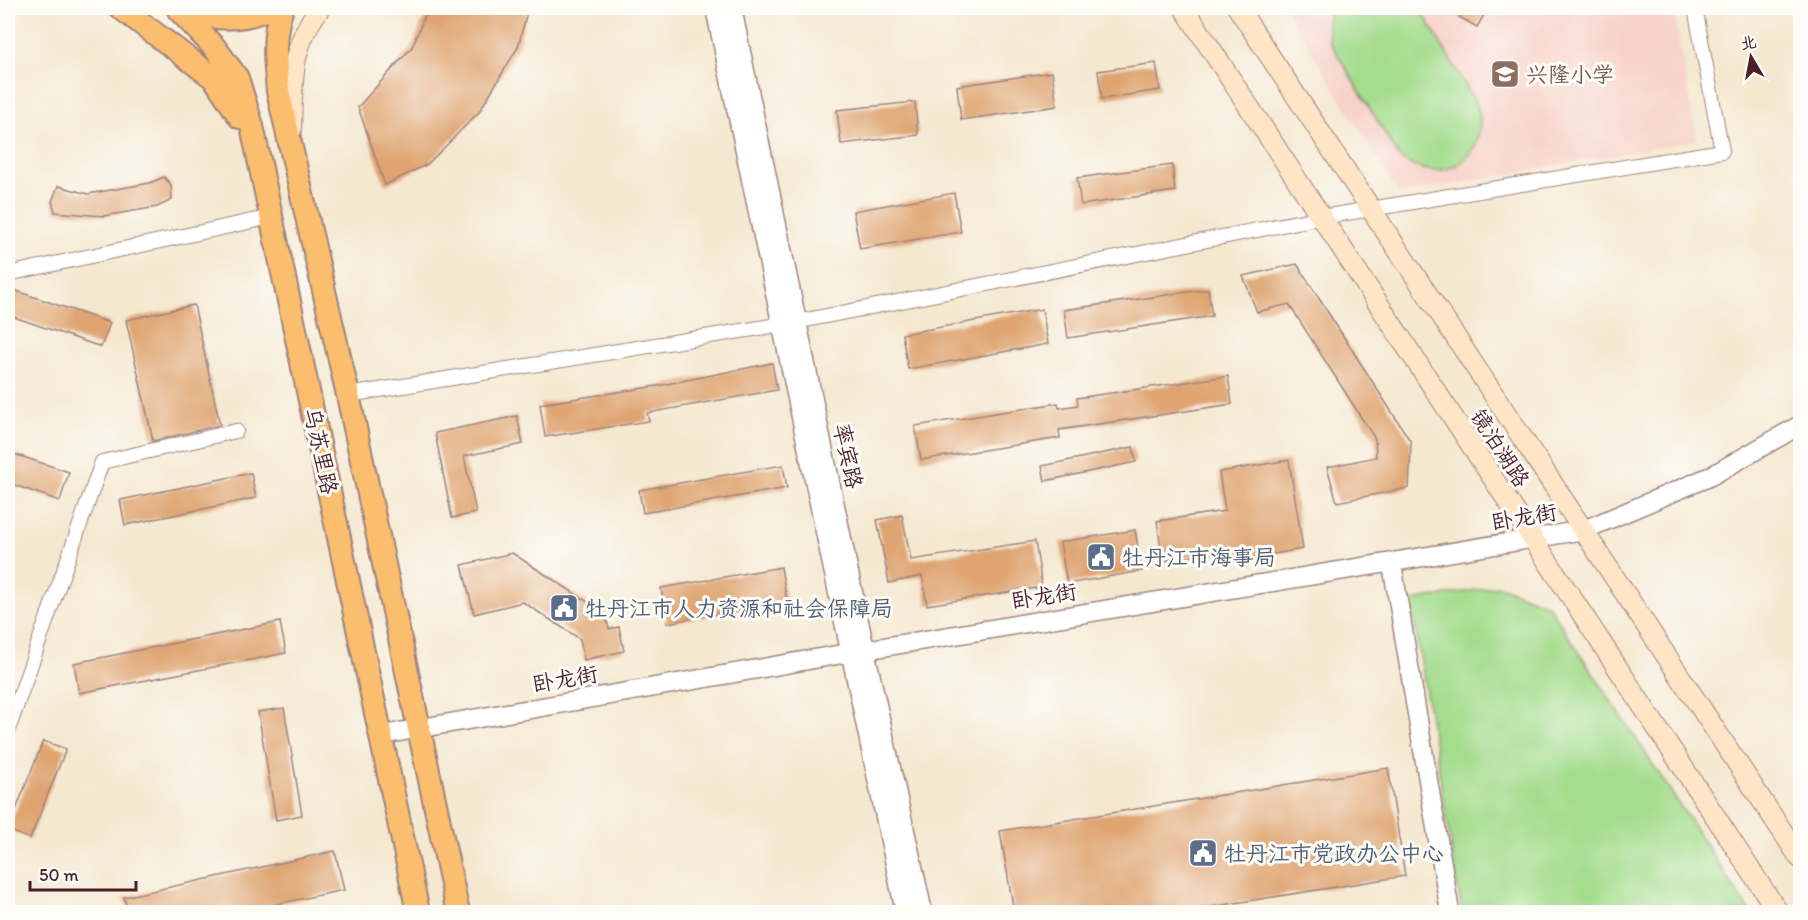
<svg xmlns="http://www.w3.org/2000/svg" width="1808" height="920" viewBox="0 0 1808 920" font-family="Itim,'LXGW WenKai TC',sans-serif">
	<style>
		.built { fill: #f7d1c8 }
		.green { fill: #a5dd8e; stroke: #787e5c; stroke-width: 1.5 }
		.building { fill: #dfa471 }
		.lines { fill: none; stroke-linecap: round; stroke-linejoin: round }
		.minor-casing { stroke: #9f847e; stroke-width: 16 }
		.tertiary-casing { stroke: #9f847e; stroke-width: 21 }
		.secondary-casing { stroke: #9f847e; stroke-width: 22 }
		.primary-casing { stroke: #9f847e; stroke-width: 26 }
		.minor { stroke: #fff; stroke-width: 14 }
		.tertiary { stroke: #fff; stroke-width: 18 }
		.secondary { stroke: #fde5c5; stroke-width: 20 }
		.primary { stroke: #fbbe6e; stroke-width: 22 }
		.labels { text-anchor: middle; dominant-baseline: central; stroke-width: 6; stroke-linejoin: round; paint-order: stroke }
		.education-label { font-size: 22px; fill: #785e54; stroke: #fdfcf7; text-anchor: start }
		.street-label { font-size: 22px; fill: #4a1f2b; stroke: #fdfcf7 }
		.service-label { font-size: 22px; fill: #4e5e75; stroke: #fdfcf7; text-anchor: start }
	</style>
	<rect width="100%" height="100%" fill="#fdfcf7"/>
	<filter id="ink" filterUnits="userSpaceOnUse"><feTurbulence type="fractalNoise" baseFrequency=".0167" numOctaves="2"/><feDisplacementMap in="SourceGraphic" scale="12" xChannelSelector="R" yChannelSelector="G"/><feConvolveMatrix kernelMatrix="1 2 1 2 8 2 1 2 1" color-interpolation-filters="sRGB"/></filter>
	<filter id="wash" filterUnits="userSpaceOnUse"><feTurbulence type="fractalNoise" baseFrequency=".008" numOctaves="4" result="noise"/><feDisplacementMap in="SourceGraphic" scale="24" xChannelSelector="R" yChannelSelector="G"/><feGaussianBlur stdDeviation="1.35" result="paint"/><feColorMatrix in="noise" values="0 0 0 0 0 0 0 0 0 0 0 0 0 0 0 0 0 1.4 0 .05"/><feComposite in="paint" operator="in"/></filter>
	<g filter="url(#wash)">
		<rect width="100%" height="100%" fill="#f4e8d0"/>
		<!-- built -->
		<path class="built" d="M1285,8h388l24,132 -298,54z"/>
		<!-- green -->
		<path class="green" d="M1331,8h89l57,97c16,51 -36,86 -78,52l-69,-115 -3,-19z
			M1499,586l49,19 202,307h-288l-51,-311z"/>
		<g id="blocks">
			<!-- building -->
			<path class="building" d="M428,8h100l-10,39 -39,65 -51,52 -43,21 -27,-78 54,-60z
				M1465,8h23l-11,19 -18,-10z
				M1156,63l4,27 -58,9 -4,-28z
				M1052,72l5,34 -96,14 -4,-34z
				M915,102l3,33 -77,9 -4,-34z
				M1172,165l3,26 -94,14 -4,-27z
				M164,177l7,8 1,15 -15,7 -53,9 -49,-4 -3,-11 6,-15 30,8 62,-11z
				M954,193l7,39 -101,17 -7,-38z
				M1297,264l114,178 -2,46 -72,14 -10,-35 49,-10 -1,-18 -86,-135 -32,8 -14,-36z
				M8,288l102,35 -9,24 -93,-32z
				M1208,289l4,27 -144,22 -4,-28z
				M194,305l26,120 -67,16 -27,-121z
				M1042,309l6,35 -140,25 -6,-35z
				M772,363l5,27 -130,23 2,8 -104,16 -5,-33 117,-18z
				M1228,376l4,28 -173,26 1,8 -139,22 -6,-34 143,-23 1,5 19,-3 -1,-7z
				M517,416l6,28 -59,12 12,57 -24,5 -17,-85z
				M1133,447l3,15 -91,19 -3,-15z
				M8,452l61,20 -9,29 -52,-18z
				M1289,460l14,89 -70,12 -1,-11 -69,11 -6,-40 68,-10 -6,-39z
				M783,465l4,23 -144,25 -4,-23z
				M251,473l5,25 -131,27 -5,-25z
				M902,515l9,45 124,-19 7,46 -115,18 -5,-29 -33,7 -12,-63z
				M1135,530l7,41 -75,13 -7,-42z
				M512,553l93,60 4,16 10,-2 5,24 -40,9 -4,-21 -57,-37 -49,12 -12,-49z
				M781,567l6,35 -120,21 -6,-35z
				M280,622l6,31 -207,40 -5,-30z
				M284,708l18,107 -26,5 -18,-108z
				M43,741l23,8 -36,90 -22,-9z
				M1388,768l17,108 -226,36h-165l-14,-81z
				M335,851l9,39 -105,22h-111l-4,-15z"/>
		</g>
	</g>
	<g filter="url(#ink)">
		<use href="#blocks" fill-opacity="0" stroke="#9f847e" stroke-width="1.5"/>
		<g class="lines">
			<!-- minor casing -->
			<g class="minor-casing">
				<path id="minor" d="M8,274l263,-57
					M348,395l448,-73 526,-105 400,-66 -27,-143
					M8,730l94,-268 134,-31"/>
			</g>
			<!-- tertiary casing -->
			<g class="tertiary-casing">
				<path id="tertiary" d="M715,8l190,904
					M732,8l133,642 58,262
					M1392,564l58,348
					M382,735l483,-85 719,-120 127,-54 89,-51"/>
			</g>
			<!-- secondary casing -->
			<g class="secondary-casing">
				<path id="secondary" d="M1184,8l594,904
					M1238,8l562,850
					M291,130c2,-49 -2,-82 29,-122"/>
			</g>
			<!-- primary casing -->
			<g class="primary-casing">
				<path id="primary" d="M121,8l94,71 25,38
					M282,8c-10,28 -7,53 -4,83l70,304 110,517
					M179,10l36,38 22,30 15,48 166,786
					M179,10c29,8 61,13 89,-2"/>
			</g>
			<!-- minor -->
			<use href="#minor" class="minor"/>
			<!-- tertiary -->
			<use href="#tertiary" class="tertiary"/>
			<!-- secondary -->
			<use href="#secondary" class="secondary"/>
			<!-- primary -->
			<use href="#primary" class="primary"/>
		</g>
	</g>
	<!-- icons -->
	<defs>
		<g id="school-square" transform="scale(1.5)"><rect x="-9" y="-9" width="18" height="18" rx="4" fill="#8d6e63" stroke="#fdfcf7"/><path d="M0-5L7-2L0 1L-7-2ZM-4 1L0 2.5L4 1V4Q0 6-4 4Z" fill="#fff"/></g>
		<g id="civic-square" transform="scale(1.5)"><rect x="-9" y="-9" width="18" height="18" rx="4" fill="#5c6f8a" stroke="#fdfcf7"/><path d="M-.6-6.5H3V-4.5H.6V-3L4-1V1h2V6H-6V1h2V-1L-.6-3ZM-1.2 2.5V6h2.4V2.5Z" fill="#fff"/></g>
	</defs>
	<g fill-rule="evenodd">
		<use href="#school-square" x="1505" y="74"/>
		<use href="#civic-square" x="1101" y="557"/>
		<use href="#civic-square" x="564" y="608"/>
		<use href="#civic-square" x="1203" y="853"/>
	</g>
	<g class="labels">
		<!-- education labels -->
		<g class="education-label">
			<text x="1526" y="74">兴隆小学</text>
		</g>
		<!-- street labels -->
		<g class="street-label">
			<text transform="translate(1500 448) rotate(57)">镜泊湖路</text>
			<text transform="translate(321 451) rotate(78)">乌苏里路</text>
			<text transform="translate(848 456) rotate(78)">率宾路</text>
			<text transform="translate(1524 517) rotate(-10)">卧龙街</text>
			<text transform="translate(1044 596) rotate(-9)">卧龙街</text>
			<text transform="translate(565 679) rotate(-10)">卧龙街</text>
		</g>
		<!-- service labels -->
		<g class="service-label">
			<text x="1122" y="557">牡丹江市海事局</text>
			<text x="585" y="608">牡丹江市人力资源和社会保障局</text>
			<text x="1224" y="853">牡丹江市党政办公中心</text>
		</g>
	</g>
	<!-- margin -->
	<rect width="1808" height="920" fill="none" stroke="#fdfcf7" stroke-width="30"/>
	<!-- north arrow -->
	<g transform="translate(1751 57) rotate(350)" stroke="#fdfcf7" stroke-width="4.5" paint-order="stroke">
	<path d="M0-4.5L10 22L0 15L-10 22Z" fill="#4a1f2b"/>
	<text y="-9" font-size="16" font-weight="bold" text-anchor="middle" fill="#4a1f2b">北</text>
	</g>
	<!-- scale -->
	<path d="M30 881v9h106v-9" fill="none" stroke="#4a1f2b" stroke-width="3"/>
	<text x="39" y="881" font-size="18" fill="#4a1f2b" stroke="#fdfcf7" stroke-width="4.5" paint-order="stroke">50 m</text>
</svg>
